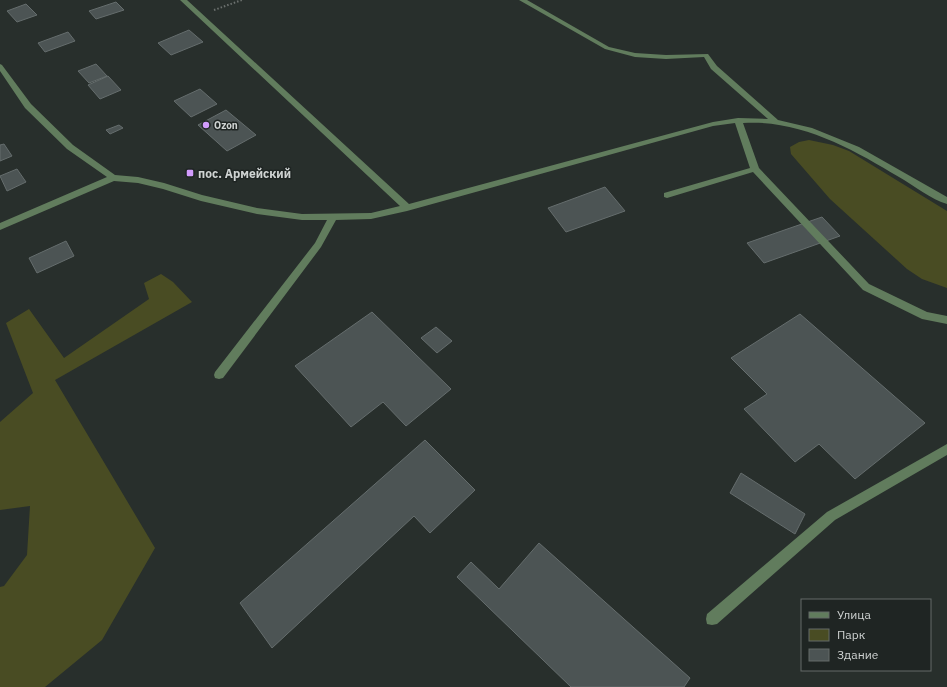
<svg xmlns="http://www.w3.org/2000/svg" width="947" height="687" viewBox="0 0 947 687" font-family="'IBM Plex Sans',sans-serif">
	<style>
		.green { fill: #494c23 }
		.building { fill: #4c5454; stroke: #656d6d }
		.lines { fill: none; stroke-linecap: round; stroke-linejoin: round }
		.path { stroke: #6c716f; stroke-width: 2; stroke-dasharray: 1.5 2; stroke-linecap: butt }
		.minor { fill: #617c5d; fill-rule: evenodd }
		.poi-dot { fill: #d29cfd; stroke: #1f2523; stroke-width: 1.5 }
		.labels { text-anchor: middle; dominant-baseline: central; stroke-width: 3; stroke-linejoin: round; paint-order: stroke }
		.far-poi-label { font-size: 10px; font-weight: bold; fill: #cfd3d2; stroke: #1f2523; text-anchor: start }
		.poi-label { font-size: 12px; font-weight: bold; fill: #cfd3d2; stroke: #1f2523; text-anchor: start }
	</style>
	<rect width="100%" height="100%" fill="#282f2c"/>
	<!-- green -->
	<path class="green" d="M809,140l24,5 16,6 98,60v77l-25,-9 -15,-10 -77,-70 -39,-45 -1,-7 9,-5z
		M161,274l12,8 19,20 -137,78 100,168 -53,92 -57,47h-45v-100l4,-1 23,-31 3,-49 -30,4v-88l33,-29 -27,-70 23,-14 35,49 85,-59 -5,-16z"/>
	<!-- building -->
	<path class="building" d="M116,2l8,8 -28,9 -7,-8z
		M26,4l11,11 -20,7 -10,-11z
		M189,30l14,12 -32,13 -13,-12z
		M68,32l7,9 -30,11 -7,-9z
		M96,64l11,12 -18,7 -11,-12z
		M108,76l13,14 -21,9 -12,-14z
		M200,89l17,15 -26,13 -17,-16z
		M226,110l30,25 -29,16 -29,-26z
		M119,125l4,3 -13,6 -4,-4z
		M4,144l8,12 -12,5v-16z
		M17,169l9,13 -19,9 -7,-15z
		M605,187l20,24 -59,21 -18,-24z
		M822,217l18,19 -76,27 -17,-20z
		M66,241l8,15 -37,17 -8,-15z
		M372,312l79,77 -45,37 -23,-24 -32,25 -56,-61z
		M800,314l125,109 -70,56 -36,-35 -24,18 -51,-53 23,-15 -36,-36z
		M436,327l16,14 -15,12 -16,-15z
		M425,440l50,50 -45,43 -16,-17 -142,132 -32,-45z
		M741,473l64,41 -10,20 -65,-41z
		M539,543l151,135 -6,9h-113l-114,-110 14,-15 28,27z"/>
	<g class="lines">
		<!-- path -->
		<path class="path" d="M214,10l28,-10"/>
		<!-- minor -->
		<path class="minor" d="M180,0h7l222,204 304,-82 25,-4 30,1 -57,-50 -7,-12 -38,2 -31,-2 -30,-8 -86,-49h8l82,47 26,6 31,2 42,-1 9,12 61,54 34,8 47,19 88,50v7c-15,-4 -34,-19 -48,-27 -46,-28 -100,-58 -156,-54l16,45 110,116 58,28 20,4v8l-25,-5 -59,-29 -110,-118 -86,26 -3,-1v-4l86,-25 -15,-45 -22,3 -306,85 -36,8 -35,1 -15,27 -98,131 -4,1 -4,-1 -1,-3 1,-3 100,-129 12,-23h-25l-45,-6 -56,-13 -38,-12 -25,-6 -24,-2 -114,49v-7l107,-46 -40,-28 -42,-41 -25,-37v-7l2,1 29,39 42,41 42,30 23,2 26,6 38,12 55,13 45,6 69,-1 29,-7z
			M947,444v11l-112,65 -118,104 -5,1 -5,-1 -1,-5 1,-5 120,-102z"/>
	</g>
	<!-- markers -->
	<g class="poi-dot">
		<circle cx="206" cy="125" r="4"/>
		<rect x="186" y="169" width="8" height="8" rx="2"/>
	</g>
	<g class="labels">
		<!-- far-poi labels -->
		<g class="far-poi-label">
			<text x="214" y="125">Ozon</text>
		</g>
		<!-- poi labels -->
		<g class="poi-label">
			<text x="198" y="173">пос. Армейский</text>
		</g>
	</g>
	<!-- legend -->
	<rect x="801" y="599" width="130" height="72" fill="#1f2523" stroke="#656b69"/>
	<rect x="809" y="612" width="20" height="6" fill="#617c5d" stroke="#656b69"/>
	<text x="837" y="619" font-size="12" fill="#cfd3d2">Улица</text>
	<rect x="809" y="629" width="20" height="12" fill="#494c23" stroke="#656b69"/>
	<text x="837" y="639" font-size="12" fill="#cfd3d2">Парк</text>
	<rect x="809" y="649" width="20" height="12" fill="#4c5454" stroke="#656b69"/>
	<text x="837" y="659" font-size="12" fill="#cfd3d2">Здание</text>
</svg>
